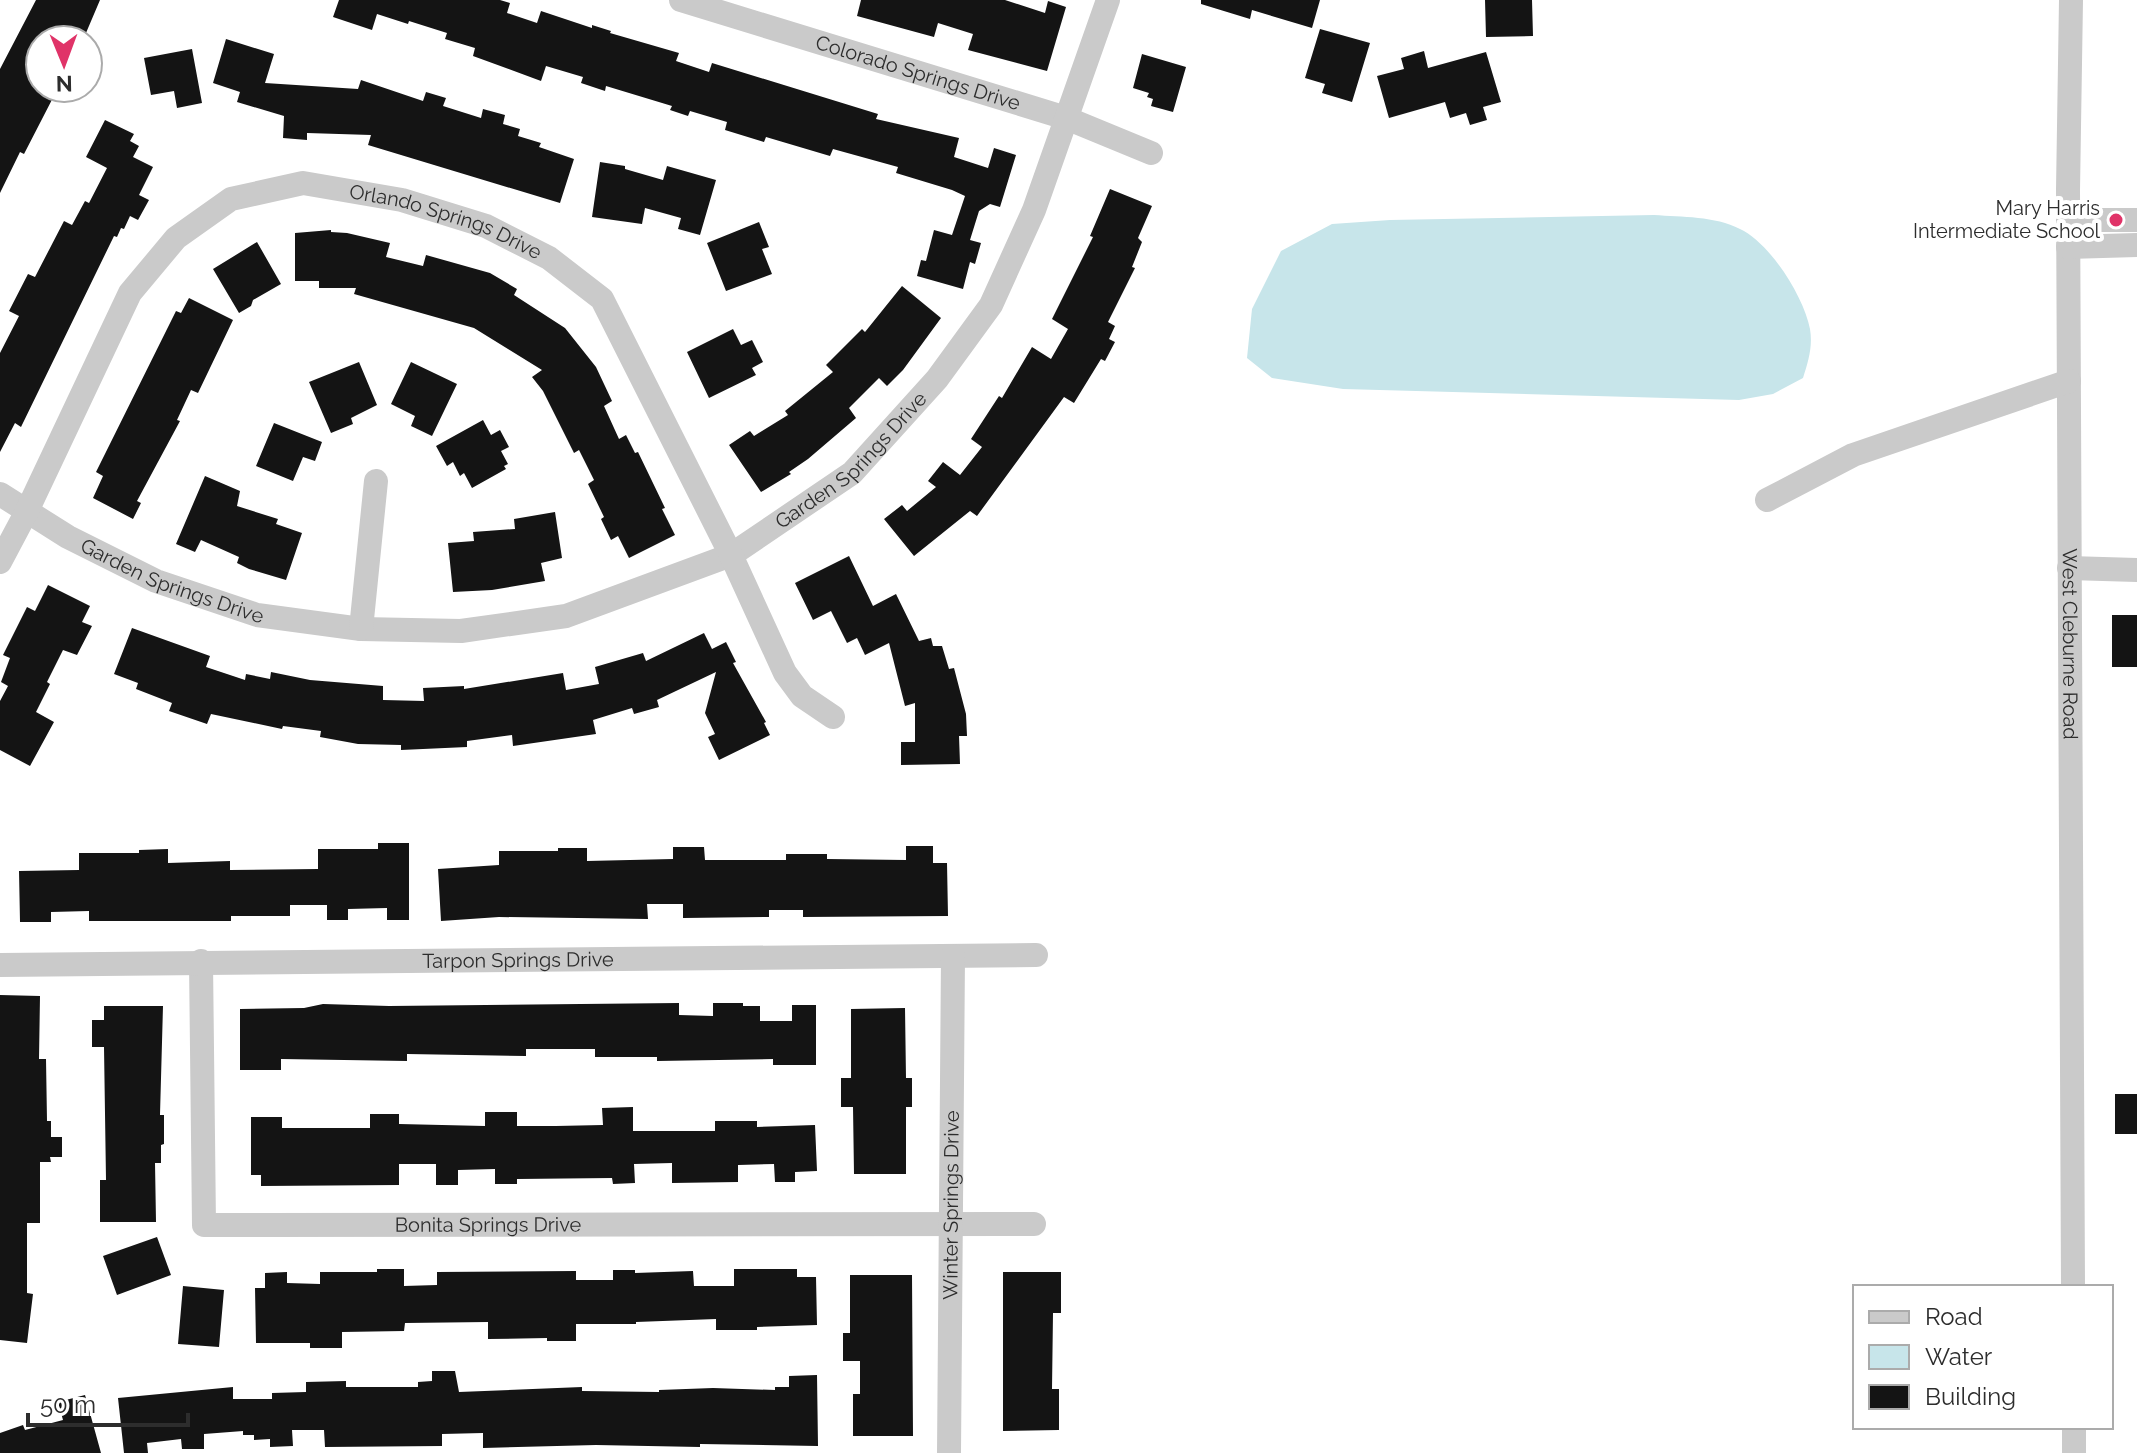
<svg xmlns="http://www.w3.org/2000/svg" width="2137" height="1453" viewBox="0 0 2137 1453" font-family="Raleway,sans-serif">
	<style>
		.water { fill: #c7e5ea }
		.building { fill: #141414 }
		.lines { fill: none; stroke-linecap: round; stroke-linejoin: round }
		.minor { stroke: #cacaca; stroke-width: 24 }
		.poi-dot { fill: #e03368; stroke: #fff; stroke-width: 3 }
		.labels { text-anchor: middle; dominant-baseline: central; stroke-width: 8; stroke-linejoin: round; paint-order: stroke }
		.street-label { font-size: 20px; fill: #2d2d2d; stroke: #fff }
		.poi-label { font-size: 20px; fill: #2d2d2d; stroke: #fff; text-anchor: end }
	</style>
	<rect width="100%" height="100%" fill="#fff"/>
	<!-- water -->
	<path class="water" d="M1654,215c28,2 61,1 86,14 30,14 64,68 70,100 3,18 -2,33 -7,49l-30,16 -34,6 -396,-11 -71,-11 -25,-20 5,-49 29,-58 51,-27 58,-4z"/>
	<!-- building -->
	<path class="building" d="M36,0h64l-17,40h-43v48h18l-34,66 -4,-2 -20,41v-124z
		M339,0h161l10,3 -3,10 30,10 4,-12 51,17v-3l19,6 -1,2 69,20 -3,8 33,11 3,-9 166,51 -2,5 83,19 -5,19 34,11 6,-20 22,7 -16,52 -10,-3 -11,7 -9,29 11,3 -6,21 -5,-2 -7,27 -46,-13 4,-16 5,1 8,-31 18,5 13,-39 -13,-6 -56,-17 2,-6 -65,-18 -3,7 -64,-19 -2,5 -39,-12 2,-8 -37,-11 -2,5 -18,-6 2,-4 -66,-20 -1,5 -24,-8 2,-6 -37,-11 -5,15 -68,-25 2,-8 -30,-9 2,-6 -38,-12 -1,3 -31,-10 -5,16 -39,-13z
		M861,0h144l40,13 3,-12 18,6 -19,64 -79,-21 5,-16 -35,-11 -4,14 -77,-21z
		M1201,0h119l-8,28 -60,-18 -2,9 -49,-15z
		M1485,0h47l1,36 -47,1z
		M1320,29l50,14 -18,59 -30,-9 3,-9 -20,-6z
		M226,39l48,15 -9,29 93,6 3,-9 62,21 3,-9 20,6 -3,8 38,12 2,-9 22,6 -2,9 17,5 -2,7 23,7 -2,4 35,12 -14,44 -192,-58 3,-10 -64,-2v7l-24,-2 1,-22 -47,-14 3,-10 -27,-9z
		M192,49l10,54 -25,5 -3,-17 -23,4 -7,-37z
		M1424,51l4,17 58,-16 15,50 -18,5 4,13 -17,5 -4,-12 -16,5 -5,-16 -56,16 -12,-42 27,-7 -3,-11z
		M1142,54l44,13 -13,45 -22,-6 2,-7 -6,-2 2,-4 -16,-5z
		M105,120l29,14 -4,7 9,5 -6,11 20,10 -14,28 10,5 -11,20 -8,-4 -6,13 -3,-1 -4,9 -3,-1 -93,191 -6,-4 -15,29v-99l19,-37 -10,-5 19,-37 7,3 29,-56 8,4 13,-24 4,2 18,-35 -21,-11z
		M600,162l25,4v3l38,11 4,-14 49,14 -16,55 -22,-6 3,-11 -36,-10 -3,16 -50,-7z
		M1110,189l42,17 -14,32 4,4 -10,25 3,1 -27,54 7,4 -6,13 6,3 -10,19 -4,-2 -27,44 -10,-6 -87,119 -7,-5 -56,45 -30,-37 18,-14 5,6 29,-24 -8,-6 15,-19 17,13 22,-28 -11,-8 28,-43 3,2 30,-51 19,12 17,-30 -16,-10 41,-82 -3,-1z
		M759,222l10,25 -7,2 10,25 -46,17 -19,-48z
		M331,230v2l16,1 43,10 -4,14 37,9 3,-11 64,18 27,16 -3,6 51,33 31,39 16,34 -8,5 15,33 7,-4 9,18 3,-1 27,56 -3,1 13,26 -46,23 -11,-22 -7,4 -10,-21 3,-2 -16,-33 6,-4 -15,-30 -5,3 -31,-62 -11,-14 10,-7 -68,-42 -120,-34 2,-6h-37v-7h-24v-48z
		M257,242l24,42 -28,16 -2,6 -12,7 -26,-44z
		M902,286l39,32 -38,52 -16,16 -8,-8 -30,30 7,10 -48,41 -19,13 2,2 -30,18 -32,-47 21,-14 4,5 34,-21 -3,-4 48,-39 -7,-7 36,-36 3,3z
		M189,298l44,22 -35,73 -7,-3 -14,30 3,1 -43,80 4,2 -8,16 -40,-21 10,-22 -7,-4 80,-161 5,2z
		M733,329l8,16 11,-5 11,22 -11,6 4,7 -47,23 -22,-46z
		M359,362l18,43 -26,13 2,6 -22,9 -22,-51z
		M411,362l46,22 -25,52 -21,-10 4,-10 -24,-12z
		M483,420l8,15 9,-5 9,17 -8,4 7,13 -4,2 2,3 -34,19 -8,-15 -4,3 -7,-14 -6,4 -11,-20z
		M274,423l48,19 -7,19 -12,-4 -10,24 -37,-15z
		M205,476l35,15 -3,15 41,13 -2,5 26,9 -16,47 -37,-11 -12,-6 2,-6 -38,-17 -6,12 -19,-8z
		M555,512l7,46 -21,5 4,18 -53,9 -39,2 -5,-49 26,-2 -1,-9 42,-3 -1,-10z
		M849,556l24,50 23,-12 23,47 12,-3 2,8h9l7,23 5,-1 12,46 1,22h-8l1,28 -59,1v-23h14v-39l-10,3 -16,-63 -24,12 -8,-17 -10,5 -16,-32 -18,9 -18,-37z
		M48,585l42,21 -8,16 10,4 -15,29 -14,-5 -16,32 3,2 -14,28 18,10 -24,44 -30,-16v-49l8,-15 -7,-4 9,-24 -7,-3 24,-48 8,4z
		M2112,615h25v52h-25z
		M132,628l78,28 -4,11 39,13 1,-6 24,5 1,-7 39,8 73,6v14l41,1 -1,-13 41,-2v3l99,-16 3,17 33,-6 -4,-17 48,-14 3,8 58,-28 8,16 14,-7 10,20 -3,1 33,59 -2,1 6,12 -51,25 -11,-23 7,-3 -10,-21 11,-41 -59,28 2,7 -25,7 -2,-6 -39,12 3,14 -83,12 -1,-11 -45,6v6l-66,3v-5l-43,-1 -38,-7 1,-6 -38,-5 -1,3 -71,-15 -4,10 -38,-13 3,-8 -36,-14 2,-6 -24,-9z
		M378,843h31v77h-22v-12l-39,1v11h-21v-15h-37v11h-59v5h-142v-10l-38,1v10h-31l-1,-51 60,-1v-17h60v-3l29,-1v14l62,-2v9l88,-1v-20h60z
		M906,846h27v17h14l1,53 -145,1v-7h-34v7l-86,1v-14h-36l1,15 -149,-2 -58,4 -3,-52 61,-4v-14h59v-3h29v13l86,-2v-12h31l1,13h81v-6h41v5l79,1z
		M0,995l40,1 -1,63h7l1,62h4v16h11v20h-12l1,5h-11v61h-13v70l6,1 -6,49 -27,-3z
		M679,1003v12l34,1v-13h30v3h17v15h32v-16h24v60h-43v-6l-116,2v-4h-62v-8h-69v7l-119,-2v7l-126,-2v11h-41v-61l64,-1 19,-4 66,2z
		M104,1006h59l-3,109h4v29l-3,1v18h-6l1,59h-56v-42h6l-2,-133h-12v-27h12z
		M905,1008l1,70h6v29h-6v67h-52l-1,-67h-12v-29h10v-69z
		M2115,1094h22v40h-22z
		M633,1107v24h82v-10h42v6l58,-2 2,46 -22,1v10h-20l-1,-18 -36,1v17l-66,1v-20l-38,1 1,19 -22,1 -1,-6 -95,1v5h-22v-15l-37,1v15h-22v-21h-37v21l-138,1v-11h-10v-58h31v11h88v-14h29v10l86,2v-14h32v14h39l47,-1 -1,-17z
		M157,1237l14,38 -54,20 -14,-39z
		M377,1269h27v17l33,-1v-13l139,-1v9h37v-10h22v3l58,-2 1,15h40v-17h63v8h19l1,48 -60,2v3h-41v-11l-80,3v2h-60v17h-29v-3l-59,1v-17l-83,1 -1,8 -62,1v16h-32v-5h-54l-1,-55h10v-15l22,-1v11l33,1v-12h57z
		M1003,1272h58v41h-8l-1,76h7v41l-56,1z
		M850,1275h62l1,161h-60v-42h7v-33h-17v-28h7z
		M183,1286l41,4 -5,57 -41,-3z
		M432,1371h23l4,21 123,-5v4l77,1v-2l54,-2 62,2v-3h14v-11l28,-1 1,71 -118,-2v3l-104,-2 -113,3v-15l-41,1v12l-117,1 -1,-17h-32l1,16 -23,1v-8l-16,1v-5h-11v-4l-39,3v15h-22l-1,-10 -34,4 1,10h-24l-6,-55 115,-11v12h39v-6l34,-1v-10l40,-1v6h72v-5l14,-1z
		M85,1395l16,58h-101v-20l23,-8 2,5 38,-10 -5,-18z"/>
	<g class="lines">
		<!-- minor -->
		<g class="minor">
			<path id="s1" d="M681,0l385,118 85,35"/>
			<path id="s2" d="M2071,0l-3,190 5,1097"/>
			<path d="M2068,220h69"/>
			<path d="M2068,247l69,-2"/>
			<path id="s3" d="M0,494l68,43 88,44 101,34 104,14 100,2 105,-15 165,-61 121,-82 85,-94 54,-74 43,-95 74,-210"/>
			<path d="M1767,500l86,-45 216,-74"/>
			<path id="s4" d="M0,562l27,-51 103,-218 46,-55 55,-39 72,-16 99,17 84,26 63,32 53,41 129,256 54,118 17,23 31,21"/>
			<path d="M2069,568l68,2"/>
			<path d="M361,629l15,-148"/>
			<path id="s5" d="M201,961l3,264 830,-1"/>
			<path id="s6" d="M0,965l1036,-10"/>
			<path d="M2074,1427v26"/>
			<path id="s7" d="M949,1453l4,-497"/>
		</g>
	</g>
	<!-- markers -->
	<circle class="poi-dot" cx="2116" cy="220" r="8"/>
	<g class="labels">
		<!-- street labels -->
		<g class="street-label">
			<text stroke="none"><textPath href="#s1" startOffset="248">Colorado Springs Drive</textPath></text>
			<text stroke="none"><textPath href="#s4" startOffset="660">Orlando Springs Drive</textPath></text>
			<text stroke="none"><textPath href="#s3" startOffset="926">Garden Springs Drive</textPath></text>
			<text stroke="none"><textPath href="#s3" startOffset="194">Garden Springs Drive</textPath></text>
			<text stroke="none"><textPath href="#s2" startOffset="644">West Cleburne Road</textPath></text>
			<text stroke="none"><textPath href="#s6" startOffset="518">Tarpon Springs Drive</textPath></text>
			<text stroke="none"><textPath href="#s7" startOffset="248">Winter Springs Drive</textPath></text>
			<text stroke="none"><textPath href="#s5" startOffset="548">Bonita Springs Drive</textPath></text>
		</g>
		<!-- poi labels -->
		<g class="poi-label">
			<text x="2100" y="208">Mary Harris<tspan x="2100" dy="23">Intermediate School</tspan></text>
		</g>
	</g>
	<!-- legend -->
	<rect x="1853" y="1285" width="260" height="144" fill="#ffffff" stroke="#ababab" stroke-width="2"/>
	<rect x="1869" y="1311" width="40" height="12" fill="#cacaca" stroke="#ababab" stroke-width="2"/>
	<text x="1925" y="1325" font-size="24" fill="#2d2d2d">Road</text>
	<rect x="1869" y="1345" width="40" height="24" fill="#c7e5ea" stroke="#ababab" stroke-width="2"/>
	<text x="1925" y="1365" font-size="24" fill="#2d2d2d">Water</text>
	<rect x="1869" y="1385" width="40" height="24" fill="#141414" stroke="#ababab" stroke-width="2"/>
	<text x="1925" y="1405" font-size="24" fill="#2d2d2d">Building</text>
	<!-- north arrow -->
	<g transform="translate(64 64) rotate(179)"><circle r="38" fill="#ffffff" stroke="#ababab" stroke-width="2"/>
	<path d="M0-6L14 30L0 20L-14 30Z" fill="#e03368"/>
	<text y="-12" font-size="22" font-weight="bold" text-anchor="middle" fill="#2d2d2d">N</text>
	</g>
	<!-- scale -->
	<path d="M28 1413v12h160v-12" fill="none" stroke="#2d2d2d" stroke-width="4"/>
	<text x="40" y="1413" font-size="24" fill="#2d2d2d" stroke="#ffffff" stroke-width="6" paint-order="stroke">50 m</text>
</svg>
